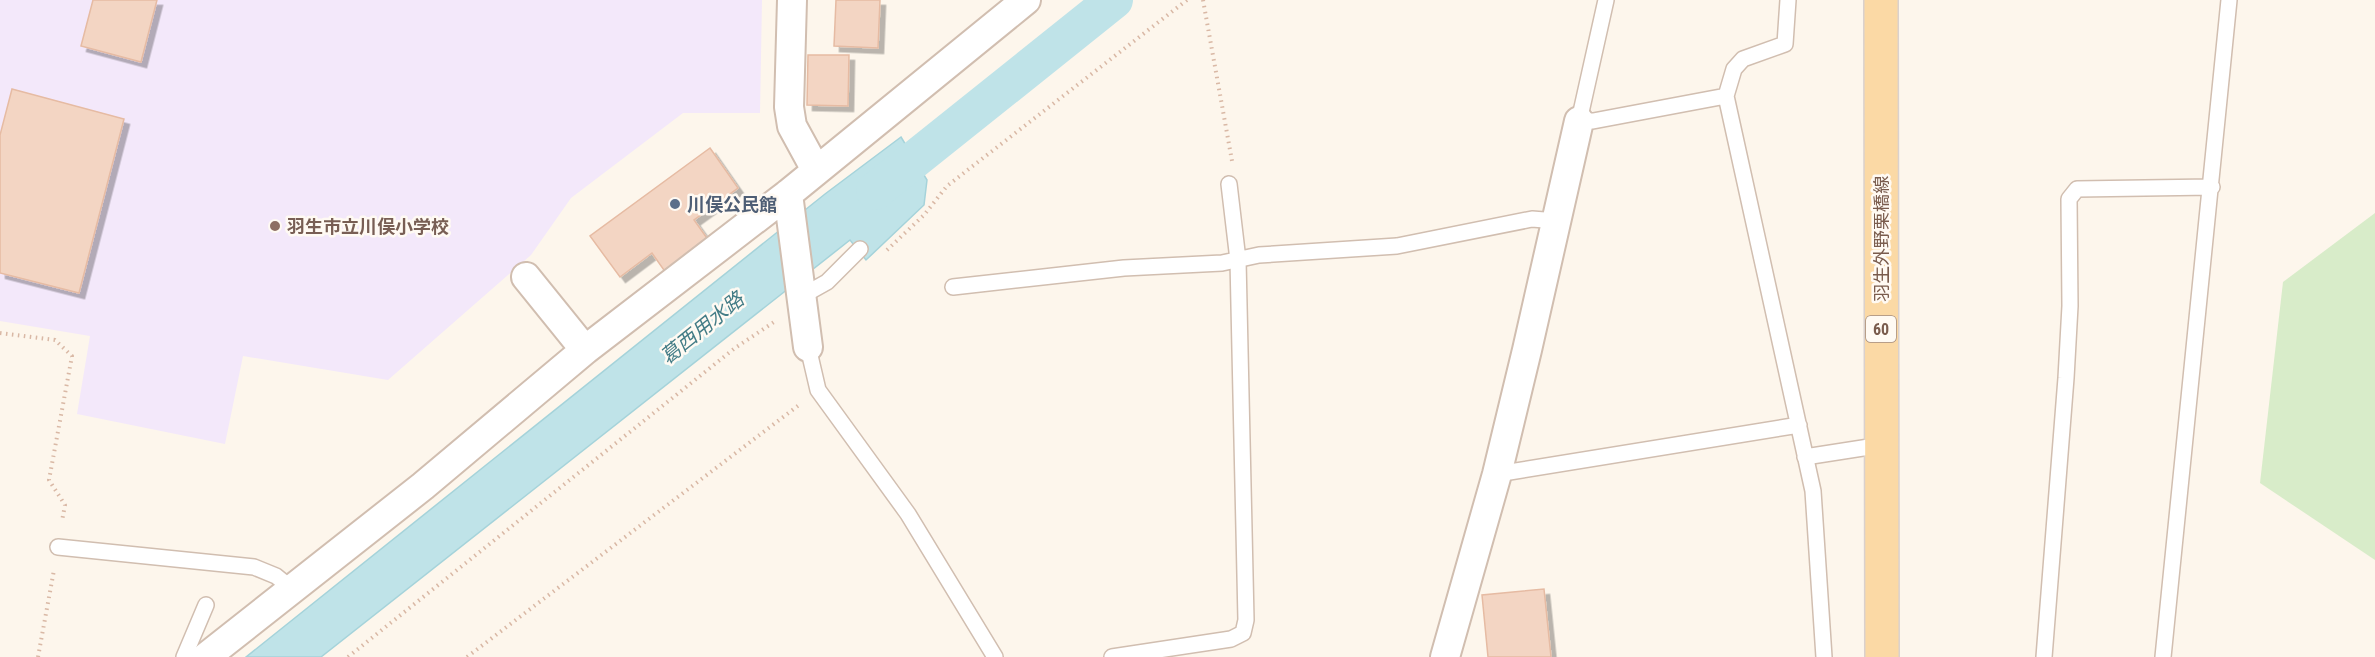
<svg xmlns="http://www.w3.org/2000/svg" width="2375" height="657" viewBox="0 0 2375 657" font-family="'Roboto Condensed','Noto Sans JP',sans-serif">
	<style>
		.education { fill: #f3e8fa }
		.green { fill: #d8ecc9 }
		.water { fill: #bfe3e8; stroke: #a5d3da; stroke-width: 1.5 }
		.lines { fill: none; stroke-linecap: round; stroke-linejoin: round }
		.canal { stroke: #bfe3e8; stroke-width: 38 }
		.building { fill: #f3d5c3; stroke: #e6bba3; stroke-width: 1.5; filter: url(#shadow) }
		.service-casing { stroke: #d1beb0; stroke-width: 18 }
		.minor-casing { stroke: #d1beb0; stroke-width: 32 }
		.primary-casing { stroke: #dad1cd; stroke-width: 36 }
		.path { stroke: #d9b8a5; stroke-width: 4; stroke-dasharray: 1.5 4.5; stroke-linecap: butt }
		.service { stroke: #fff; stroke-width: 15 }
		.minor { stroke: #fff; stroke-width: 28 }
		.primary { stroke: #fbd9a5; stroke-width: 33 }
		.service-dot { fill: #5c6f8a; stroke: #fffaf3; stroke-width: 2 }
		.education-dot { fill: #8d6e63; stroke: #fffaf3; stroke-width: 2 }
		.labels { text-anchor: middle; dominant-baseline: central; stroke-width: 5; stroke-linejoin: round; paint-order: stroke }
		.shield { fill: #fffaf3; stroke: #a28b7f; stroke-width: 1.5 }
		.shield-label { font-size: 16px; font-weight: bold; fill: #7a5c4d }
		.service-label { font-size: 18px; font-weight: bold; fill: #4e5e75; stroke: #fffaf3; text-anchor: start }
		.education-label { font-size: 18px; font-weight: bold; fill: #785e54; stroke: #fffaf3; text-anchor: start }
		.street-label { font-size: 18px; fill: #7a5c4d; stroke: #fffaf3 }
		.water-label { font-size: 20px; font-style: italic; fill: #437c86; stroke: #fffaf3 }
	</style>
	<defs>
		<filter id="shadow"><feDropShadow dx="5.5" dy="5.5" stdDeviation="0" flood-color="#0004"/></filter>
	</defs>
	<rect width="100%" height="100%" fill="#fdf6ec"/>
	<!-- education -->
	<path class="education" d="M0,0h762l-2,113h-77l-112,85 -40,57 -143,125 -145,-24 -18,88 -148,-30 13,-78 -90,-15z"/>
	<!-- green -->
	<path class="green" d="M2375,213v347l-115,-77 23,-201z"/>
	<!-- water -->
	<path class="water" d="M901,137l26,43 -3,25 -58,55 -16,-20 -529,417h-75l579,-463z"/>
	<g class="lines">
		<!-- canal -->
		<path class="canal" d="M875,191l239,-191"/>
	</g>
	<!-- building -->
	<path class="building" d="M93,0h64l-16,62 -60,-16z
		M836,0h44l-2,48 -44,-2z
		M808,55h41l-1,51 -41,-1z
		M12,89l112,30 -45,174 -79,-20v-138z
		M710,148l28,40 -44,32 15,21 -43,32 -14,-20 -32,24 -30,-41z
		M1544,589l7,68h-63l-6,-62z"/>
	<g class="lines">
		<!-- service casing -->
		<g class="service-casing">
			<path id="service" d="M1606,0l-27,121h14l133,-25 87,395 11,166
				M1726,96l8,-27 9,-10 42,-15 3,-44
				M953,287l171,-19 98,-5 37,-8 138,-9 135,-27 25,2
				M802,296l25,-14 33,-33
				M808,347l10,43 90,124 87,143
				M1805,457l77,-12
				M1497,474l302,-49
				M58,547l196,20 22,9 16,13
				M184,657l22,-52
				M1112,657l119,-18 12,-6 3,-13 -8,-360 -9,-76
				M2044,657l22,-279 4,-72 -1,-107 8,-10 135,-2
				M2163,657l66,-657"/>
		</g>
		<!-- minor casing -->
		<g class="minor-casing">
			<path id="minor" d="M792,0l-3,107 3,19 24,44
				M788,194l20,153
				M526,277l59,73
				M206,657l217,-171 162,-136 203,-156 238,-194
				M1445,657l52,-183 30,-124 52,-229"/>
		</g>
		<!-- primary casing -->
		<g class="primary-casing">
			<path id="primary" d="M1881,0l1,657"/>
		</g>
		<!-- path -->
		<path class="path" d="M1203,0l29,161
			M887,250l37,-35 23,-29 240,-186
			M0,333l55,7 17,16 -23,124 16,25 -3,16
			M38,657l16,-87
			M348,657l387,-309 39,-26
			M467,657l332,-252"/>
		<!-- service -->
		<use href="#service" class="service"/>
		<!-- minor -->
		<use href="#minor" class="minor"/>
		<!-- primary -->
		<use href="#primary" class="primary"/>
	</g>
	<!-- markers -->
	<circle class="service-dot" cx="675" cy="204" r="6"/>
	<circle class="education-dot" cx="275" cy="226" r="6"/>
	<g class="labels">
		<!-- shield labels -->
		<rect class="shield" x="1866" y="316" width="30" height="26" rx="4.5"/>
		<g class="shield-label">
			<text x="1881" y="329">60</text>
		</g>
		<!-- service labels -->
		<g class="service-label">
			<text x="687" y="204">川俣公民館</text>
		</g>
		<!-- education labels -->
		<g class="education-label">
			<text x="287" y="226">羽生市立川俣小学校</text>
		</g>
		<!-- street labels -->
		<g class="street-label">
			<text transform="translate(1881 239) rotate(-90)">羽生外野栗橋線</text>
		</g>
		<!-- water labels -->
		<g class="water-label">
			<text transform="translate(702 328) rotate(-39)">葛西用水路</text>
		</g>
	</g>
</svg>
